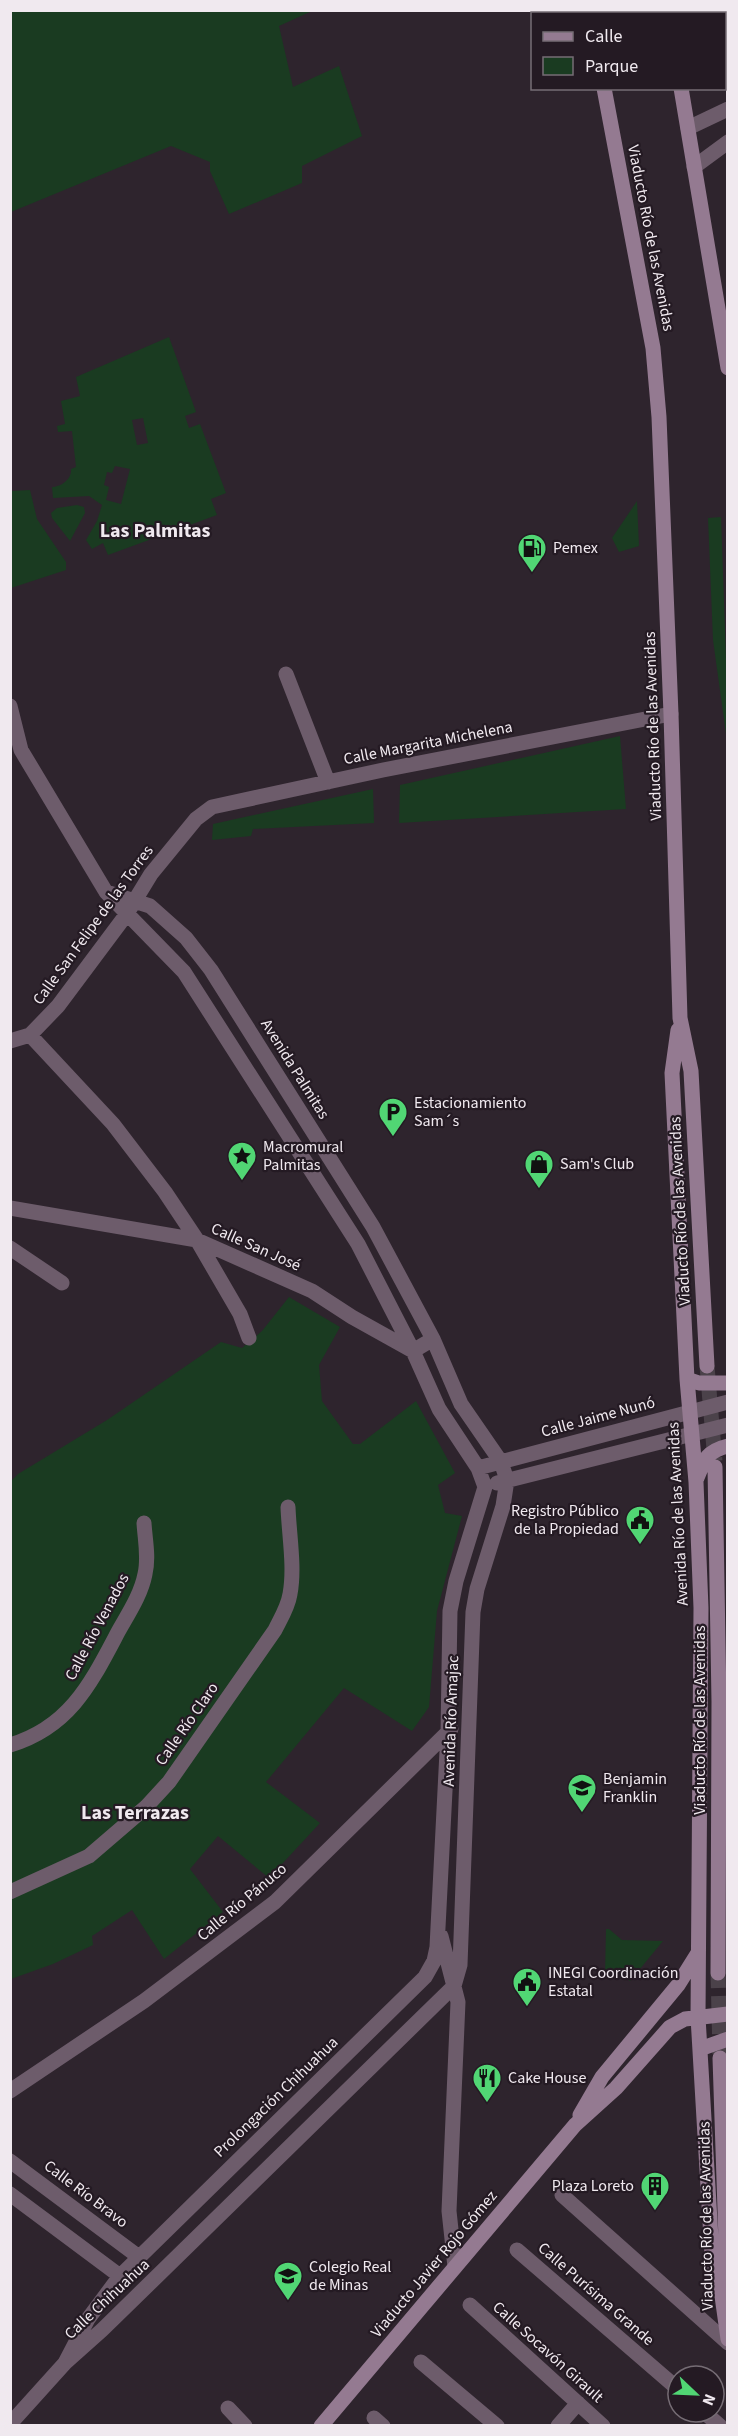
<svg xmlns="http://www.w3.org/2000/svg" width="738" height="2436" viewBox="0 0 738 2436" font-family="'Source Sans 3',sans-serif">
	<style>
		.green { fill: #1a3b21; fill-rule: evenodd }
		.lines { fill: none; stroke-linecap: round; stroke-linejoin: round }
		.secondary-tunnel { stroke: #4b424a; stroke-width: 15; stroke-dasharray: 15 8; stroke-linecap: butt }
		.street { stroke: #6d5c6b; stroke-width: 15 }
		.secondary { stroke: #947a91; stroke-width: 15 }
		.labels { text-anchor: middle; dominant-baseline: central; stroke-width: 4.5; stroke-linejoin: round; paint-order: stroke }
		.street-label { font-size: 16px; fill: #f0e9ef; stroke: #241a23 }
		.poi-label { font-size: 16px; fill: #f0e9ef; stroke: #241a23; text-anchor: start }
		.quarter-label { font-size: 20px; font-weight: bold; fill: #f0e9ef; stroke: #241a23 }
	</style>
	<rect width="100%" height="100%" fill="#2e242d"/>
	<!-- green -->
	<path class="green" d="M11,10l301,1 -33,15 14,61 46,-21 23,70 -60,30v17l-73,31 -19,-43v-9l-39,-16 -160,66z
		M169,337l27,75 -11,4 4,12 11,-4 26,69 -15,6 6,16 -109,40 -5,-12 -11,6 -6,-9 11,-19 5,-16 -13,-9 -36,2 -1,-11c8,0 20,-7 19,-18l5,-2 -4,-36 -14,1 -1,-6 8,-2 -4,-23 19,-5 -4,-19zM143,418l5,25 -11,2 -5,-25zM115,466l15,3 -9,35 -15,-4 3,-13 -5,-2 3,-13 5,1z
		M30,490l7,29 29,43v8l-55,18v-97z
		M637,501l2,45 -20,6 -7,-14z
		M77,505l7,2 1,6 -15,28 -18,-23 -1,-5 6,-5z
		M721,517l6,170 -1,47 -13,-94 -5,-122z
		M620,736l6,73 -227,14 1,-38z
		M373,789l1,34 -121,6 -2,7 -39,4 1,-16z
		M289,1297l51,30 -21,38 3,36 31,43h7l56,-43 39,72 -17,12 7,28 17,3 -25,95 -8,96 -17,24 -68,-43 -78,94 54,41 -51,55 -51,-42 -28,33 33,43 -59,47 -32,-49 -40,26 1,9 -40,19 -42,15v-498l7,-7 89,-54 114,-78 21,6 20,-17z
		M606,1929h3l13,11 41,1 -33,40 -8,-6 -17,1z"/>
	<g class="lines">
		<!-- secondary-tunnel -->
		<path class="secondary-tunnel" d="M707,1366l8,95
			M718,1973l2,81"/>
		<!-- street -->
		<path class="street" d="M688,128l40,-19
			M694,167l34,-25
			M286,674l42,108
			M10,706l11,44 85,142 78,80 174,272 55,107 26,58 39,59 7,19 -29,94 -6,30 -2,121 -11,215 -3,14 -9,16 -305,299 -32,43 -23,44
			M30,1035l83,89 52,68 32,48 43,74 9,24
			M10,1041l20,-6 28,-29 68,-91 25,-41 45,-55 16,-12 171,-37 288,-56
			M10,1208l187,32 115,51 40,26 61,34 20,-12
			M10,1248l52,35
			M478,1468l250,-66
			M497,1483l231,-58
			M10,1745c60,-18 81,-62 108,-113 10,-18 23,-37 27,-58 4,-17 0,-34 -1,-51
			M10,1892l79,-36 57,-49 23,-25 106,-152c6,-12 13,-23 15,-36 5,-27 -1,-59 -2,-87
			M441,1936l17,66 -9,209 6,56
			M10,2091l134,-90 131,-99 176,-173
			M10,2161l129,96
			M10,2194l110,82
			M562,2195l166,148
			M517,2250l161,139
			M470,2305l133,121
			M421,2362l76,64
			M228,2408l17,18
			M704,2412l16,14
			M374,2418l9,8
			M10,2424l55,-61 37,-33 352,-344 6,-21 13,-353 4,-23 26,-83 4,-26 -6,-18 -40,-58 -28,-65 -60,-112 -162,-257 -25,-32 -36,-32 -44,-14
			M558,2426l20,-23"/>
		<!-- secondary -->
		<path class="secondary" d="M588,10l1,4
			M667,10l1,4
			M604,88l49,260 6,69 12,297 9,304 11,53 16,295
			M681,88l47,280
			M678,1030l-6,43 15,306 9,103 5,126 -3,409 15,255 9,24
			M687,1379l12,4h29
			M715,1467l4,234 -1,272
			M697,1478c7,-18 10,-27 31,-32
			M700,2049l28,-10
			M720,2058l7,213 -5,25 6,43
			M580,2115l22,-38 76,-92 20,-32
			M321,2426l254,-301 41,-37 54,-61 15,-8 43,-5"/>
	</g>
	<!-- icons -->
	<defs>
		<g id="fuel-pin" transform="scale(1.5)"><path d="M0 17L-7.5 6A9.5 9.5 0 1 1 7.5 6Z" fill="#51d674" stroke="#241a23"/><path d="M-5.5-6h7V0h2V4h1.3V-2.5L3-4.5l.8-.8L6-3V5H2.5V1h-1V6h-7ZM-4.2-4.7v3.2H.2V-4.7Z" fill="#111"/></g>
		<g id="parking-pin" transform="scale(1.5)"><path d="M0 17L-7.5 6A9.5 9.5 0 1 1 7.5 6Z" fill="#51d674" stroke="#241a23"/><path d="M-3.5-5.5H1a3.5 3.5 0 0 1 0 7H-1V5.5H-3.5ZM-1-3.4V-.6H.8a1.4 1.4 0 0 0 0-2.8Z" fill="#111"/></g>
		<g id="sight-pin" transform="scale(1.5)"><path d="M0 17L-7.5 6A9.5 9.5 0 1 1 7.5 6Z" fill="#51d674" stroke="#241a23"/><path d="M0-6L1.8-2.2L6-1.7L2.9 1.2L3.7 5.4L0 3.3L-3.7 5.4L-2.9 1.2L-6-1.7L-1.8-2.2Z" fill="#111"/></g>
		<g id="shop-pin" transform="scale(1.5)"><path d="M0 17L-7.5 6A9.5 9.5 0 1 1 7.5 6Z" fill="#51d674" stroke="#241a23"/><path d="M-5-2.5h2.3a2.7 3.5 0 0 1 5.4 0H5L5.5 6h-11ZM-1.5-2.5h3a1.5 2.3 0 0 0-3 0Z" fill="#111"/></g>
		<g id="civic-pin" transform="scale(1.5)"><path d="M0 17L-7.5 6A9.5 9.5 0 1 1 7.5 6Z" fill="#51d674" stroke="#241a23"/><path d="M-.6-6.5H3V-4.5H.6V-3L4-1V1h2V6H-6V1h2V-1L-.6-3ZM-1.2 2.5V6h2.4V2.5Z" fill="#111"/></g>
		<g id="school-pin" transform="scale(1.5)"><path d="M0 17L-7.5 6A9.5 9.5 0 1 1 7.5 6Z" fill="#51d674" stroke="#241a23"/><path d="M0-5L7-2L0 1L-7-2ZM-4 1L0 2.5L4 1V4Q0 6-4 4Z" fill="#111"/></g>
		<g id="restaurant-pin" transform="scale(1.5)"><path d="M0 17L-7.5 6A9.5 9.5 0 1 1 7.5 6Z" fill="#51d674" stroke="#241a23"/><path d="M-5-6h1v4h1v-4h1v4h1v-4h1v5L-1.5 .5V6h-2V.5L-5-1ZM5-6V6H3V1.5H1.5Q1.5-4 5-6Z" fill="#111"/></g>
		<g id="building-pin" transform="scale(1.5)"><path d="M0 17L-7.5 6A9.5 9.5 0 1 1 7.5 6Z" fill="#51d674" stroke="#241a23"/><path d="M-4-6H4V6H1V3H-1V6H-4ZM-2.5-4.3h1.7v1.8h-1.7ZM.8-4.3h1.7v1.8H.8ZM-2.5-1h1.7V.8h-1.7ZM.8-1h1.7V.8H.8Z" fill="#111"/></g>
	</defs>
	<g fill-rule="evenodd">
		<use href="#fuel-pin" x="532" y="548"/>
		<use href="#parking-pin" x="393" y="1112"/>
		<use href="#sight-pin" x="242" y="1156"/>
		<use href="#shop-pin" x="539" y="1164"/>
		<use href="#civic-pin" x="640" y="1520"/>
		<use href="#school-pin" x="582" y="1788"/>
		<use href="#civic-pin" x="527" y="1982"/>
		<use href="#restaurant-pin" x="487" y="2078"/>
		<use href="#building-pin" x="655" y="2186"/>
		<use href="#school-pin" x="288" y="2276"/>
	</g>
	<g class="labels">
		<!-- street labels -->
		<g class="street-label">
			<text transform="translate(651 238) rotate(79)">Viaducto Río de las Avenidas</text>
			<text transform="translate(653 726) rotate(-92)">Viaducto Río de las Avenidas</text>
			<text transform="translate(428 743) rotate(-11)">Calle Margarita Michelena</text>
			<text transform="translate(93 925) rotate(-54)">Calle San Felipe de las Torres</text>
			<text transform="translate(295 1069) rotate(58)">Avenida Palmitas</text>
			<text transform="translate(680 1211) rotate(-93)">Viaducto Río de las Avenidas</text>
			<text transform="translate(256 1247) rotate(24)">Calle San José</text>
			<text transform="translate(598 1417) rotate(-15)">Calle Jaime Nunó</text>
			<text transform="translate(678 1514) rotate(-93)">Avenida Río de las Avenidas</text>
			<text transform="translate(97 1627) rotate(-62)">Calle Río Venados</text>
			<text transform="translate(700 1720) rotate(-90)">Viaducto Río de las Avenidas</text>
			<text transform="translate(451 1721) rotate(-88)">Avenida Río Amajac</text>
			<text transform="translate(187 1724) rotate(-55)">Calle Río Claro</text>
			<text transform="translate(242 1902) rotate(-40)">Calle Río Pánuco</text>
			<text transform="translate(276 2097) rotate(-44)">Prolongación Chihuahua</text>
			<text transform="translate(86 2194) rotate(37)">Calle Río Bravo</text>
			<text transform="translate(706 2216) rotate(-91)">Viaducto Río de las Avenidas</text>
			<text transform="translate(434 2264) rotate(-50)">Viaducto Javier Rojo Gómez</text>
			<text transform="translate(596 2294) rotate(41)">Calle Purísima Grande</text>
			<text transform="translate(107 2299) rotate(-43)">Calle Chihuahua</text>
			<text transform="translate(548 2352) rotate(42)">Calle Socavón Girault</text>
		</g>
		<!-- poi labels -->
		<g class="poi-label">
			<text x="553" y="548">Pemex</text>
			<text x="414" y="1103">Estacionamiento<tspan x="414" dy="18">Sam´s</tspan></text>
			<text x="263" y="1147">Macromural<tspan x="263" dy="18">Palmitas</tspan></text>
			<text x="560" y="1164">Sam's Club</text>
			<text x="619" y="1511" text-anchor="end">Registro Público<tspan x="619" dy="18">de la Propiedad</tspan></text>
			<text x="603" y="1779">Benjamin<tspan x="603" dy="18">Franklin</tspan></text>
			<text x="548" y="1973">INEGI Coordinación<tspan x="548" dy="18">Estatal</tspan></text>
			<text x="508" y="2078">Cake House</text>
			<text x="634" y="2186" text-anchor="end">Plaza Loreto</text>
			<text x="309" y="2267">Colegio Real<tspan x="309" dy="18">de Minas</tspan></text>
		</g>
		<!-- quarter labels -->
		<g class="quarter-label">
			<text x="155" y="531">Las Palmitas</text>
			<text x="135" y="1813">Las Terrazas</text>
		</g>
	</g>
	<!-- border -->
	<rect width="738" height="2436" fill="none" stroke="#f0e9ef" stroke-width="24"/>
	<!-- legend -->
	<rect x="531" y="12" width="195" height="78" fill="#241a23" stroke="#766d75" stroke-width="1.5"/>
	<rect x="543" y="32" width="30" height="9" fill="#947a91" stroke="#766d75" stroke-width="1.5"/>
	<text x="585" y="42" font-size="18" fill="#f0e9ef">Calle</text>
	<rect x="543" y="57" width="30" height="18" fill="#1a3b21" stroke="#766d75" stroke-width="1.5"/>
	<text x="585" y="72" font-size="18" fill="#f0e9ef">Parque</text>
	<!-- north arrow -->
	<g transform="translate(696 2394) rotate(113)"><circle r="28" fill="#241a23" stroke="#766d75" stroke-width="1.5"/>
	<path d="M0-4.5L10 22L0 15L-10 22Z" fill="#51d674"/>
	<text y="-9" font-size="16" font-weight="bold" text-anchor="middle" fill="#f0e9ef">N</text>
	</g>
</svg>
